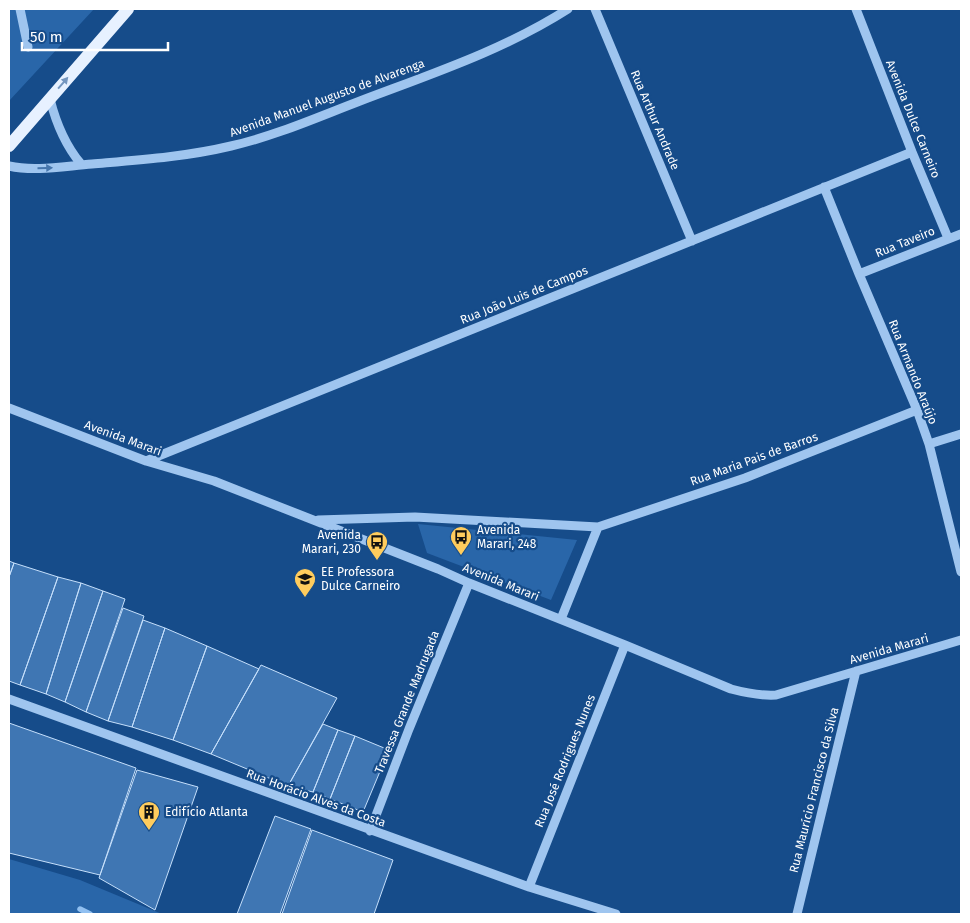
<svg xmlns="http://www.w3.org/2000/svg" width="970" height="923" viewBox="0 0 970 923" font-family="'Fira Sans',sans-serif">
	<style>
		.green { fill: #2966a9 }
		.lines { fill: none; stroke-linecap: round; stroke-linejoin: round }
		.stream { stroke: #91c0f1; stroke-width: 5.5 }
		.building { fill: #3f76b3; stroke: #c5dffb }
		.minor { stroke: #9fc5ef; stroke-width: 9 }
		.major { stroke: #e7f1ff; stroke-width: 12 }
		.oneway { fill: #7496bf }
		.oneway2 { fill: #4676ad }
		.labels { text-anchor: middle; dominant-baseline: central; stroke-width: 4.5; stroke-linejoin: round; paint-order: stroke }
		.street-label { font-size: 12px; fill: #fff; stroke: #164c8a }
		.poi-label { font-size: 12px; fill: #fff; stroke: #164c8a; text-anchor: start }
	</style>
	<rect width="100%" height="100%" fill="#164c8a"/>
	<!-- green -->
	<path class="green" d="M9,9h85l-85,92z
		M418,524l159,16 -26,60 -124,-47z
		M9,859l71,21 82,34h-153z"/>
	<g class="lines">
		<!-- stream -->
		<path class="stream" d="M80,909l10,5"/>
	</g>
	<!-- building -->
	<path class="building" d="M9,561l5,2 -5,14z
		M14,563l44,14 -38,108 -11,-4v-104z
		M58,577l23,6 -35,111 -26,-9z
		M81,583l22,8 -38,111 -19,-8z
		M103,591l22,8 -39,113 -21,-10z
		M123,608l21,8 -36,105 -22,-9z
		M143,620l22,8 -33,99 -24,-6z
		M165,628l42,18 -34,94 -41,-13z
		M207,646l52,23 -48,85 -38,-14z
		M261,665l76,33 -49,88 -77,-32z
		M9,723l127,45 -36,107 -91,-22z
		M323,724l15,6 -25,62 -25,-6z
		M338,730l17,6 -25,63 -17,-7z
		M355,736l34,14 -26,62 -33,-13z
		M137,770l61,17 -43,123 -56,-32z
		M275,816l36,13 -31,85h-43z
		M312,830l81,30 -19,54h-92z"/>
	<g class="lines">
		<!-- minor -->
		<path class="minor" d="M20,9l8,38
			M595,9l97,232
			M856,9l56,143 36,86
			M50,99c6,24 15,46 31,65
			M9,166c26,6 56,0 83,-2 47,-4 93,-7 139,-18 44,-10 87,-29 129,-45 71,-27 144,-51 208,-92
			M824,187l35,87 58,136 12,34 32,128
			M859,274l102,-40
			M9,408l137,53 68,20 224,88 31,14 156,62 106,44c15,4 29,7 45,6l185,-55
			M929,444l32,-10
			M146,461l766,-309
			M318,520l97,-3 183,10 147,-49 172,-68
			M561,619l37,-92
			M9,699l520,188 87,27
			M370,831l39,-102 60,-146
			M529,887l96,-242
			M797,914l59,-243"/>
		<!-- major -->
		<path class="major" d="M9,146l119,-137"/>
	</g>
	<!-- one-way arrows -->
	<defs><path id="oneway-solid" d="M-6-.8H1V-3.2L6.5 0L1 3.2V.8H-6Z" transform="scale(1.25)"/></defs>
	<use class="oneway" href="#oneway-solid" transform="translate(63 83) rotate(-49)"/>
	<use class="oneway2" href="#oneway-solid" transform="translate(45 168) rotate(-2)"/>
	<!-- icons -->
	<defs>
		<g id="bus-pin" transform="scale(1.125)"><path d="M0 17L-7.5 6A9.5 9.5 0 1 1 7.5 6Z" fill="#ffcc5d" stroke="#164c8a"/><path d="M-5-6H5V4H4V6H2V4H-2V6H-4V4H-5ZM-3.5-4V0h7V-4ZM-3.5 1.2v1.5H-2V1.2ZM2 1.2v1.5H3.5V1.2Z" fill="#111"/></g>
		<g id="school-pin" transform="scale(1.125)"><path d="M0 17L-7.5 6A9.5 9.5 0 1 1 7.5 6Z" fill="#ffcc5d" stroke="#164c8a"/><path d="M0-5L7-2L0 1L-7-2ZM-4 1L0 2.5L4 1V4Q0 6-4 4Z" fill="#111"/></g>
		<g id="building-pin" transform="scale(1.125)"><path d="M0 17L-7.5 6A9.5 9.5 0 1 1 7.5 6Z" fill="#ffcc5d" stroke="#164c8a"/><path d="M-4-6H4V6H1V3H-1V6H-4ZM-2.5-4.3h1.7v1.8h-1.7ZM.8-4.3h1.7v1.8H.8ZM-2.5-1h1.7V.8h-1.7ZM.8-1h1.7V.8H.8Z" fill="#111"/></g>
	</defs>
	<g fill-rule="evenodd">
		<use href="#bus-pin" x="461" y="537"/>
		<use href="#bus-pin" x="377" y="542"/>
		<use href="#school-pin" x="305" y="579"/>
		<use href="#building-pin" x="149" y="812"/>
	</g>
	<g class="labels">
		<!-- street labels -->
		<g class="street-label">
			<text transform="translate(327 98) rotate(-20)">Avenida Manuel Augusto de Alvarenga</text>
			<text transform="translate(913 119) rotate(68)">Avenida Dulce Carneiro</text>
			<text transform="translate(655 120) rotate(67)">Rua Arthur Andrade</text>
			<text transform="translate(905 242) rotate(-22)">Rua Taveiro</text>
			<text transform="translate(524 295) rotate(-22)">Rua João Luis de Campos</text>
			<text transform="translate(913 372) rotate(68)">Rua Armando Araújo</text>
			<text transform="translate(123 438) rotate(20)">Avenida Marari</text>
			<text transform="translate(754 459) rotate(-20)">Rua Maria Pais de Barros</text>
			<text transform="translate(501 582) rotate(22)">Avenida Marari</text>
			<text transform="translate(889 649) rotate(-16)">Avenida Marari</text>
			<text transform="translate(407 702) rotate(-68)">Travessa Grande Madrugada</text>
			<text transform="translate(565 761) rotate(-68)">Rua José Rodrigues Nunes</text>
			<text transform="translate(814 790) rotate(-76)">Rua Maurício Francisco da Silva</text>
			<text transform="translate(316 798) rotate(20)">Rua Horácio Alves da Costa</text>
		</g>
		<!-- poi labels -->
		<g class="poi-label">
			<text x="477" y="530">Avenida<tspan x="477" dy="14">Marari, 248</tspan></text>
			<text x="361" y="535" text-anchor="end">Avenida<tspan x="361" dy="14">Marari, 230</tspan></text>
			<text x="321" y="572">EE Professora<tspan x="321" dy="14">Dulce Carneiro</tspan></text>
			<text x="165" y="812">Edifício Atlanta</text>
		</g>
	</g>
	<!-- border -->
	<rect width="970" height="923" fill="none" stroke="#ffffff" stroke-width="20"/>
	<!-- scale -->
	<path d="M22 42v8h146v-8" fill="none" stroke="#ffffff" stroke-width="2.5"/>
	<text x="30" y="42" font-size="15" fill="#ffffff" stroke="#164c8a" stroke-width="4" paint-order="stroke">50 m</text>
</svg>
